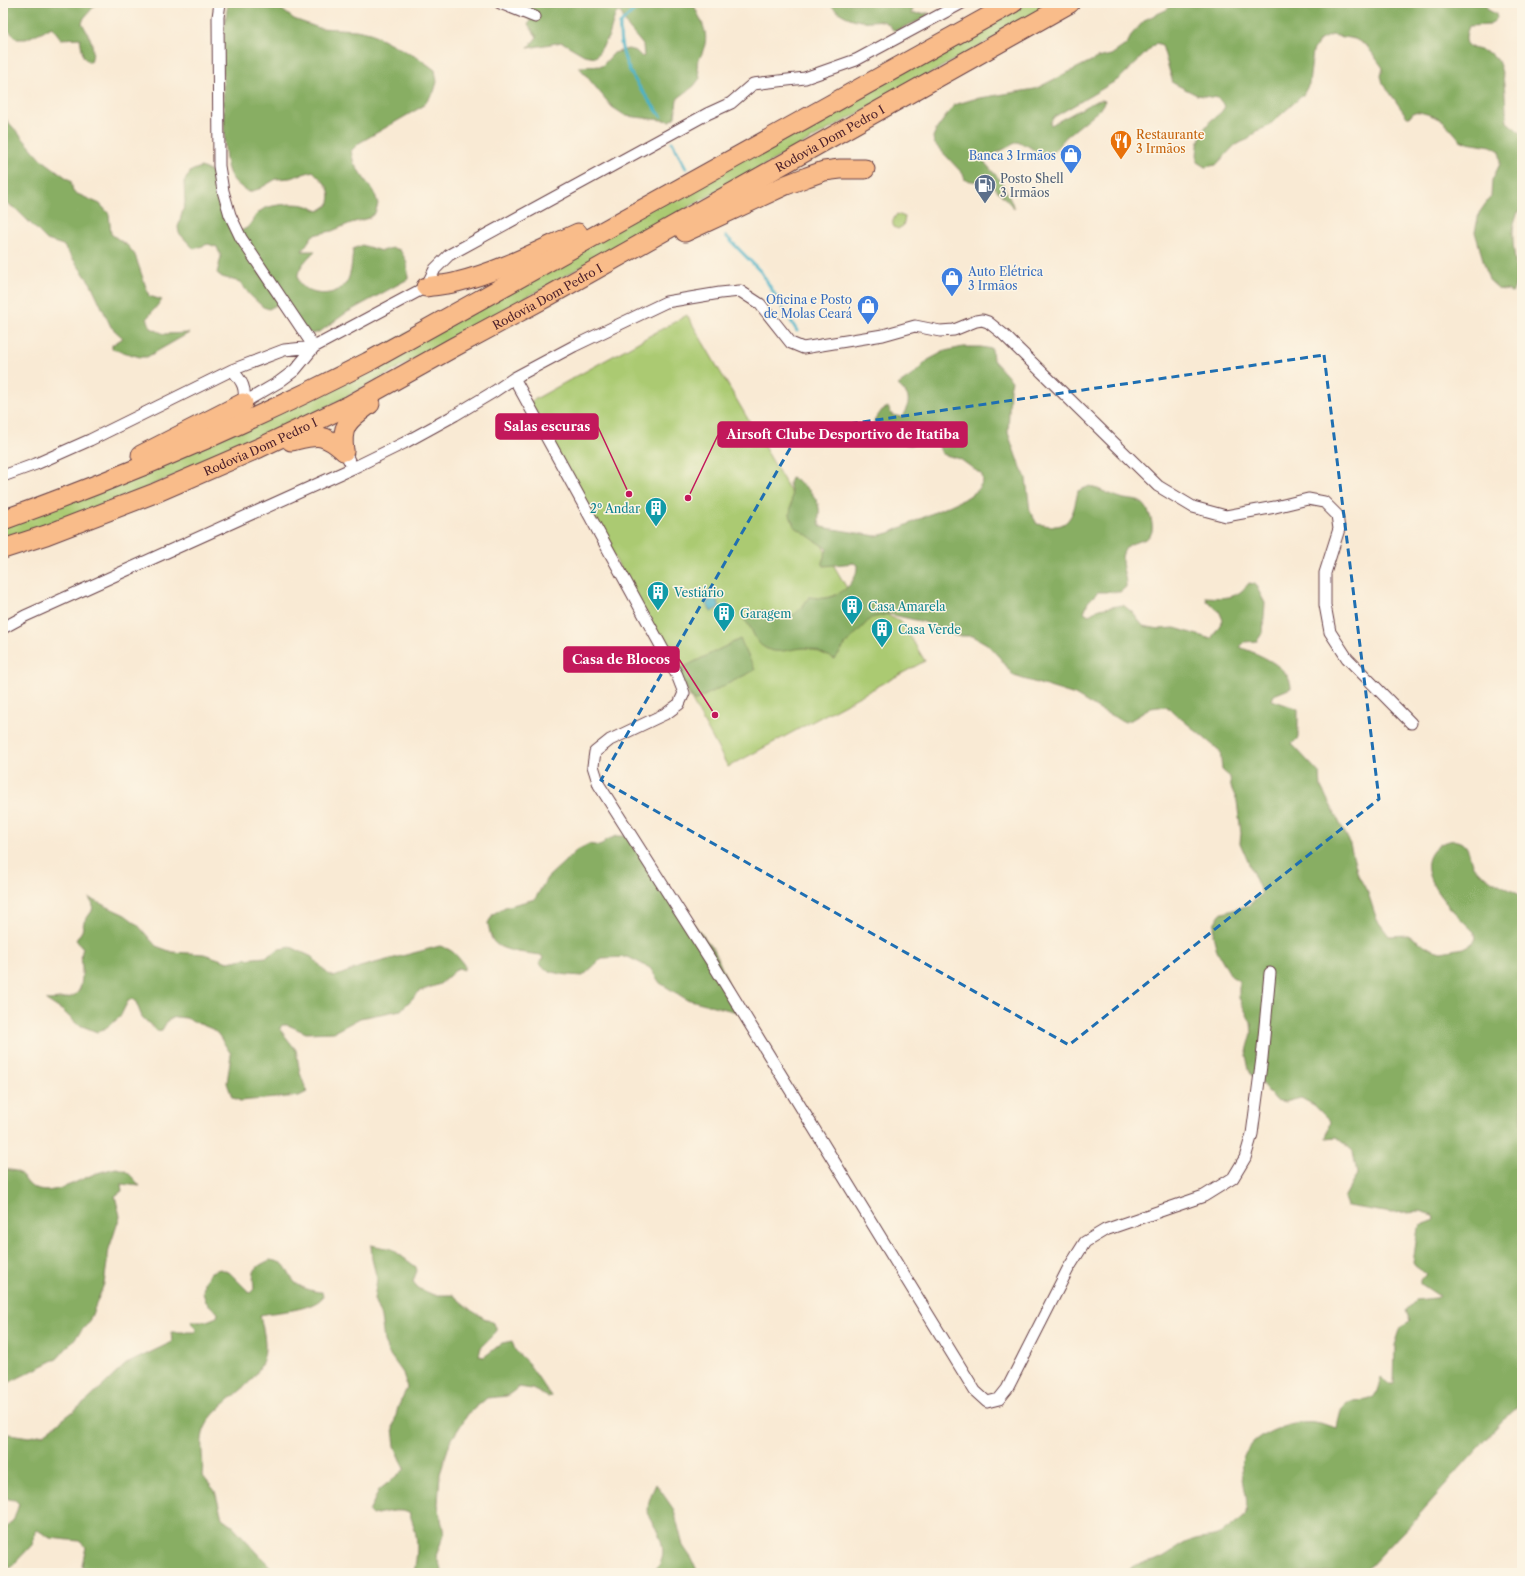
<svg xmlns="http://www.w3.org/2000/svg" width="1525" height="1576" viewBox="0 0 1525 1576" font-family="'Libre Caslon Text',serif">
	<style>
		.green { fill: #abca72; stroke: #7a744e }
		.forest { fill: #88ae64; stroke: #696648 }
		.water { fill: #49b2c8; stroke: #4a687a }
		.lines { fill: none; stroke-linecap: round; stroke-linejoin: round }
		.stream { stroke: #49b2c8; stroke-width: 3 }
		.minor-casing { stroke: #643d44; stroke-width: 13 }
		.motorway-casing { stroke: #643d44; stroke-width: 21 }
		.minor { stroke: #fff; stroke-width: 11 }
		.motorway { stroke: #f9bc8a; stroke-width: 19 }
		.marked { fill: none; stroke: #1f6fb2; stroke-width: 3; stroke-dasharray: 8 5; stroke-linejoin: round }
		.labels { text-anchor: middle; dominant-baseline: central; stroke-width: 3; stroke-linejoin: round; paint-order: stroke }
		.food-label { font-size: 12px; fill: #c56008; stroke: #fcf5e5; text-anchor: start }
		.street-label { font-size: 12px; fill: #4a1f2b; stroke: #fcf5e5 }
		.shop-label { font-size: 12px; fill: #366cbe; stroke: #fcf5e5; text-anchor: end }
		.service-label { font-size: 12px; fill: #4e5e75; stroke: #fcf5e5; text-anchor: start }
		.culture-label { font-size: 12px; fill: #0d838f; stroke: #fcf5e5; text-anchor: start }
		.leader { fill: none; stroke: #c2185b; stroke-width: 1.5 }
		.callout-dot { fill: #c2185b; stroke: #fcf5e5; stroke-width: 1.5 }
		.callout { fill: #c2185b; stroke: #c2185b; stroke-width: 1.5 }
		.callout-label { font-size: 13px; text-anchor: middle; font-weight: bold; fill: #fff }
	</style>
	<rect width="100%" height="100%" fill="#fcf5e5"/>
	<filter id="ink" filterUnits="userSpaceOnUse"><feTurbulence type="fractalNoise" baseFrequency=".025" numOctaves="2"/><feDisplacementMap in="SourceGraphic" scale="8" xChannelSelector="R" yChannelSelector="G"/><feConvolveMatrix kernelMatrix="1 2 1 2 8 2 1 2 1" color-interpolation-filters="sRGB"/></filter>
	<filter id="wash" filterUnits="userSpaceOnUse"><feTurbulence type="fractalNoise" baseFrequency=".012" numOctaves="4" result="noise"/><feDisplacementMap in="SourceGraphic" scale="16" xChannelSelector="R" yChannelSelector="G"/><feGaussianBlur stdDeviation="0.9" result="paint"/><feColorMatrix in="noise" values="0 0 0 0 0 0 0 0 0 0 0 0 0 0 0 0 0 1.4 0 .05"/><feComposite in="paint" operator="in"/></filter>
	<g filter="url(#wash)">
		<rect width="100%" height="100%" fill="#f9ead4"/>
		<!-- green -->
		<path class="green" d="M1028,3h29l-718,398 -97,45 -108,47 -131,48v-14l130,-49 823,-434z
			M897,214l8,3 -2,9 -5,3 -4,-2c-3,-5 0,-9 3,-13z
			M687,315l164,280 51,28 23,38 -197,106 -198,-365z"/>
		<!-- forest -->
		<path class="forest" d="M3,3h94l-13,15 -2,5c8,14 14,23 9,39l-4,-1 -4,-5 -3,-18 -19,1 -9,-12 -26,12h-9l-14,-14z
			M228,3h45l21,16 25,9 37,2 15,3 49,26 15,11 2,12 -3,10 -11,14 -64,37 -8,8 3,13 21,30 3,10 -3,9 -6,5 -18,5 -19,8 -19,4 -11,16h13c-6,6 -15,14 -17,23 -2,23 43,28 51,3 3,-8 3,-19 4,-28l9,-4 19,6 11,-3 8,2 7,12 1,17 -62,34 -25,18 -8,3 -14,-5 -19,-26 -11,6 -6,-2 -13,-12 -10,-13 -18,-5 -5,-4 4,-16 -4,-10 -9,-3 -14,5 -15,-16 -1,-6 7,-24 -1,-21 7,-11 10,-4 11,5 6,12 8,36 5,6 9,5c12,-3 11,-12 19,-19 8,-8 35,-9 45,-7 5,1 10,4 15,6l9,-6c6,-16 -4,-22 -15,-34l-23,7 -14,1 -17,10 -11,3c-8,-6 -15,-10 -19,-20 -5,-11 -4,-36 -5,-49 -1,-40 -3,-80 4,-120z
			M511,3h182c11,26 20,32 4,60l3,15 -6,8 -17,13 -2,18 -4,4 -45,-5 -14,-9 -33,-40 23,-1 12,-13 14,-4 8,2 6,6 2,-1 -1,-11 -15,-18 -7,-14 -3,-1 -3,3 -6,21 -13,21 -12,-2 -22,-13 -34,6 9,-11 -9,-13 3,-3z
			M829,3h84l2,1 -4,10 18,-1 -6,6 -26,11h-4c-10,-15 -17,-7 -31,-9 -14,-2 -25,-8 -33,-18z
			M1175,3h308l7,8 6,3 1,4 -7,7 -21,1c-13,32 19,17 29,35 8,16 7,44 9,61l15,12v73c-21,24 3,67 -10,86l-2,-2 -11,-2 -10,-9 -14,-48 4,-19 12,-17 1,-16 8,-16v-13l-9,-5 -30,-5c-11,-13 -17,-22 -34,-27 -5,-1 -8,-3 -13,-2l-4,5h-3l-24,-34 -2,-7 2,-8 -16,-22 -12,-7 -23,-4 -12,5 -7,11 -4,33 -6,11 -36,32 -11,4 -7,8 -14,6 -19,20 -11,2 -8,-5c0,-13 1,-27 11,-38 5,-7 14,-10 17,-18l-7,-8 -21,-3 -24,-12 -11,-38 -6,-2 -37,36 -65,38 -4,6 1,2 45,-24 6,-1 3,1 -6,9 -33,27 -13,15 -12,3 -13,-9 -11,-4 -31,17 -1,4 16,18 14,28 -24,-25 -26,-4 -2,-6 -29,-31 -1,-6 3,-7 18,-25 20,-6 61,-10 62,-31 14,-3 16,-11 5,-10 14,-15 20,-9z
			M3,116l38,43 30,22 2,11 27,12 9,10 2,20 17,12 7,9 14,41 13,4 -15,18 4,10 13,6 25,-1 -42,24h-7l-28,-8v-4l11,-7 -12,-11 -20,-43 -28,-39 -16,-5 -31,-31 -13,-8z
			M963,347h18l11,2 1,11 19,21 -2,8 -2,44 9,26 9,19 4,33 7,13c6,1 13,2 19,2 17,-1 19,-22 22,-35l12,-5c11,4 23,10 34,13 6,1 14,1 18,4 7,4 13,24 9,31 -6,10 -21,5 -27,17 -6,11 3,25 2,36l-6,5h-22l-10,10 -4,10 5,3 10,-6 24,-4 9,7 11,14 16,3 16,-1 36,11 12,-19 -4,-9 -12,-10 -1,-4c19,1 30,3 43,-14l6,1 10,19 -2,29 -6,9 -12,1 -5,5c17,7 51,19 51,41l-17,7 -2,5 26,9v29l-6,6 28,30 1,13 28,54 9,34 10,18 9,27 12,16 19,-1 23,14 10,3 22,-4 11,-6 2,-4 -2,-6c-18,-19 -68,-60 -36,-86 6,-5 16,-7 23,-4 9,4 8,16 12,24 4,8 39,25 49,30v506l-12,11 -93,104 -53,56h-238c12,-12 15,-8 30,-13 12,-4 22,-15 34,-19 8,-4 18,-3 27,-6 8,-3 18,-12 25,-17 12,-10 -3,-41 0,-56 4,-26 48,-42 72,-39 7,1 16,4 23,6 1,-6 2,-13 4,-19 6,-17 25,-3 34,-15 3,-5 4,-12 6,-18l9,7h4l1,-39 6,-18 9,-5 -4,-13 9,-9 21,-2 3,-2 -18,-12v-4l5,-6 -11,-8 -2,-3 5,-35 4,-4 13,-5 -1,-4 -14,-4 -28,2 -45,-7 -3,-8 13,-24 -4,-23 -16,-13 -11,1 4,-18 -16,-16 -13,-7 -16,4 -10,-2 -12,-15 -11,-8 -3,-7 -3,-15 6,-22 -1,-10 -12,-25v-17l-8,-5 -14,-25 -4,-16 2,-13 5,-8 29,-9 13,-11 -22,-51 1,-10 -4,-32 -6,-14 -1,-10 -8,-7 -2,-19 -54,-45 -15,2 -20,12 -6,2 -27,-13 -23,-14 -61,-19 -14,-18 -13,-14 -14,-8h-17l-32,-14 -35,-8 -18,4 -26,27 -10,14c-8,-3 -22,-11 -29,-11 -17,0 -31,9 -45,-3 -8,-6 -8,-18 -17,-25l20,-10 2,5c26,3 28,4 43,-18 5,0 11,2 16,1 16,-2 33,-16 32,-33l-3,-2 -30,3 -2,-4 5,-13 -33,-23 -4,-11 2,-20 -3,-12 2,-5c11,4 26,17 28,30 1,7 -2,12 2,19l55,9 13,-3 77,-35 11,-7 6,-10 -1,-6 -22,-16 -18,-5 -6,-15 -26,6 -27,-7 -7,-5 -2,-12 8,-11 6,-3 4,8 10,2c8,-15 10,-20 -4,-32l16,-11 14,-14 17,-9z
			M740,639l15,31 -61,31 -16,-31z
			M617,836h13l45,64 39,50 27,63 -55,-14 -26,-16 -10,-15 -22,-11 -26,1 -19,18c-13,-1 -37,-1 -44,-13l4,-5 -2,-3c-13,-2 -43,-3 -49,-16 -2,-5 -3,-11 -4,-16l5,-9 12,-7 30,-8 12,-21 30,-28 12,-6 11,2 6,-6z
			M89,898l36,17 12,9 19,22 16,6 32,2 24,8 15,-3 23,-2 13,-8 12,-2 21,10 16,17 6,3 26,-10 80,-21c13,4 16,8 24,19v5l-6,-2 -18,16 -20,7 -19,19 -41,8 -26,14 -28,1 -18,-8h-6l-2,3 2,4 14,18 4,23 7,19 -8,4 -59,5 -8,-4 -5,-14 4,-29 -13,-20 -6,-5 -26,-11 -10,-1 -8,3 -6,10 -5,1 -15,-14 -6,-15 -4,-3 -4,2 -8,16 -17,13 -6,2 -20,-8 -14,-13 -17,-11c26,-2 37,0 36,-31 0,-8 -2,-13 1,-21l-7,-8 6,-9 2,-9 8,-11 1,-6z
			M116,1168c11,1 17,10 24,18l-19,-2 1,7 -7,5 5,20 -11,33 -5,35 -15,38 -31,36 -50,25 -5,6v-219c24,-2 18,13 33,19 16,7 41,-8 56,-14 7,-3 16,-5 24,-7z
			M371,1245l21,4 24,18 1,4 -4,10 4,7 17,7h19l19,16 21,12 3,4v5l-15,15 -2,9 5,1 18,-14 10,-2 3,9 13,13 23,33 -3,1 -16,-8 -13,-2 -12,9 -20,2 -19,16 -18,28 -10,32 -2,30 6,30 -8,22 7,17h-29c4,-24 5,-37 -5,-60 -11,-5 -26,0 -37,2l-3,-3 10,-22 26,-21 -10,-23 -2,-18 5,-21 9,-19 -4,-15 -15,-21 -4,-11 -3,-24 -7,-18 3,-20 -5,-20z
			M270,1260c18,3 14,7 23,20 4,7 21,12 29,12l1,5c-12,14 -44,14 -63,18 2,10 5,20 5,30 1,24 -18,41 -35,54 -7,6 -20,17 -23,25 -10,17 -2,33 -5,51l13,16 7,27 11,8 43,47h-189l-5,-8 4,-18 -7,-6 -29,-3 -14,-9 -4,16 -22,23 -7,-6v-30l11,-13 5,-15 -4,-4 -7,-1 -5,-7v-59l26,4 15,-3 44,-34 38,-36 46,-22 -1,-10h24l1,-3 -5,-8h16l10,-4 1,-4 -12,-11 -3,-9 1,-11 7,-10 9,-3 10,4 20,20 4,-4c-2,-19 -1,-21 16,-29z
			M656,1484l18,26 9,36 9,13 6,14h-48c16,-9 15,-25 8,-40 -2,-6 -7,-11 -9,-16 -3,-13 2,-22 7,-33z"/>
		<!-- water -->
		<path class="water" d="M716,598l4,9 -9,5 -5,-10z"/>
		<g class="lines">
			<!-- stream -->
			<path class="stream" d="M645,3l-12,8 -13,13c-2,39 19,64 41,92
				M672,142l14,26
				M726,236l35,36 36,59"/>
		</g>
	</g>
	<g filter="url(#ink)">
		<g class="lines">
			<!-- minor casing -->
			<g class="minor-casing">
				<path id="minor" d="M220,3l-2,14 1,149 4,25 7,24 11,23 73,109
					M500,3l35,14
					M232,370c10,11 15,19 11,33
					M514,378l163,297 7,18 -5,11 -12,9 -57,27 -15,12 -2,14 6,19 114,179 262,427 12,11 12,-3 8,-10 61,-120 17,-27 20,-12 99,-34 29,-18 12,-20 7,-24 10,-76 8,-85
					M243,403l36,-21 16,-12 19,-23 112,-60 9,-18 14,-14 258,-141 24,-11 22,-19 52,-6 51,-18 106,-57
					M353,468l51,-25 51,-28 40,-24 19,-13 60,-32 92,-44 54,-9 20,-2 20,13 31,39 12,5 80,-13 32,-9 25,5 14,-1 22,-9 6,-1 6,2 15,12 155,152 35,21 33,9 49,-9 33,-8 16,3 13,13 2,14 -14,44v32l5,27 17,26 64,65
					M3,476l33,-12 54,-24 142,-70 52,-20 30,-3
					M3,628l22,-12 328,-148 -9,-17"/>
			</g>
			<!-- motorway casing -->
			<g class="motorway-casing">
				<g id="motorway">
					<path d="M685,232l101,-47 21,-8 17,-6 16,-2h25"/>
					<path d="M426,287c10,-2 21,-2 31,-5 42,-10 81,-31 121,-49"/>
					<path d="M291,441c26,-6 32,-9 53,10"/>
					<path d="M344,451c-4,-27 6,-32 26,-47"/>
					<path d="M141,455l102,-52"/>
					<path d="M3,520c125,-45 247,-97 365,-158l645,-359"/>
					<path id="s1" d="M3,549l43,-14 109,-42 104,-45 91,-43 104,-58 91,-49 525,-295"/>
				</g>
			</g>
			<!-- minor -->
			<use href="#minor" class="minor"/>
			<!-- motorway -->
			<use href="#motorway" class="motorway"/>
		</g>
	</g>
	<!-- marked area -->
	<path class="marked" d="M1324,355l55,444 -310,246 -468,-265 199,-349z"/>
	<!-- icons -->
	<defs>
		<g id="restaurant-pin" transform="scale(1.15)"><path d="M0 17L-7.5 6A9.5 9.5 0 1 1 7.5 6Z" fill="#e8710a" stroke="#fcf5e5"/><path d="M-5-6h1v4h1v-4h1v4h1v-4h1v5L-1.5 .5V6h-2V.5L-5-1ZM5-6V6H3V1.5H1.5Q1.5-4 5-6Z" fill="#fff"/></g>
		<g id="shop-pin" transform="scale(1.15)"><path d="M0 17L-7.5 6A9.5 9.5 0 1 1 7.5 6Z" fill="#3f7fe0" stroke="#fcf5e5"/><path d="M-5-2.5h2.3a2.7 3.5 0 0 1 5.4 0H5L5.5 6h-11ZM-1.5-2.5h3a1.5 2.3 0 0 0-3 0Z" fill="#fff"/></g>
		<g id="fuel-pin" transform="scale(1.15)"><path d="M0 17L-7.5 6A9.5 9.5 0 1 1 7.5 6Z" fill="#5c6f8a" stroke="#fcf5e5"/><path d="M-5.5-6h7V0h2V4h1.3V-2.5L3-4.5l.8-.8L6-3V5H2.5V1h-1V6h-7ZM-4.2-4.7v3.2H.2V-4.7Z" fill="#fff"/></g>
		<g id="building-pin" transform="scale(1.15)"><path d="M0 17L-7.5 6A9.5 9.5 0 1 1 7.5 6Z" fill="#0f9aa8" stroke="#fcf5e5"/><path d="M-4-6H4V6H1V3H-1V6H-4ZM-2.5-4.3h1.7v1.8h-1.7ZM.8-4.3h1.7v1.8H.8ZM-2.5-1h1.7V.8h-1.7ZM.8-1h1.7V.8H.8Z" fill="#fff"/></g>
	</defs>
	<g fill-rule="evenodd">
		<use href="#restaurant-pin" x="1121" y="141"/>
		<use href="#shop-pin" x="1071" y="155"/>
		<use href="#fuel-pin" x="985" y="185"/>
		<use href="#shop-pin" x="952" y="278"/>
		<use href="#shop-pin" x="868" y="306"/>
		<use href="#building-pin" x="656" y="508"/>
		<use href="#building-pin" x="658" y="592"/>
		<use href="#building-pin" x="852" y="606"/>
		<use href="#building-pin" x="724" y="613"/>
		<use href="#building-pin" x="882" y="629"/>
	</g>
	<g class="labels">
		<!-- food labels -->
		<g class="food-label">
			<text x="1136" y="134">Restaurante<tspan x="1136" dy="14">3 Irmãos</tspan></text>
		</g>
		<!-- street labels -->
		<g class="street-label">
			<text stroke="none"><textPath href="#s1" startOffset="925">Rodovia Dom Pedro I</textPath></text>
			<text stroke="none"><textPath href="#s1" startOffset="601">Rodovia Dom Pedro I</textPath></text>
			<text stroke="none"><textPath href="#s1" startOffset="277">Rodovia Dom Pedro I</textPath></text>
		</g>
		<!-- shop labels -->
		<g class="shop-label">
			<text x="1056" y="155">Banca 3 Irmãos</text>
			<text x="968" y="271" text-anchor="start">Auto Elétrica<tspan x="968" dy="14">3 Irmãos</tspan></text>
			<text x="852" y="299">Oficina e Posto<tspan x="852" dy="14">de Molas Ceará</tspan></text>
		</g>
		<!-- service labels -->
		<g class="service-label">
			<text x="1000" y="178">Posto Shell<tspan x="1000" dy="14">3 Irmãos</tspan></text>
		</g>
		<!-- culture labels -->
		<g class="culture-label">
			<text x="640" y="508" text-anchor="end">2º Andar</text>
			<text x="674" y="592">Vestiário</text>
			<text x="868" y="606">Casa Amarela</text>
			<text x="740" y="613">Garagem</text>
			<text x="898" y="629">Casa Verde</text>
		</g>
	</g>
	<!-- callouts -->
	<path class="leader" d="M629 494L598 427M688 498L718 435M715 715L679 659"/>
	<g class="callout-dot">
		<circle cx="629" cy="494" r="4"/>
		<circle cx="688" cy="498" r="4"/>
		<circle cx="715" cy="715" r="4"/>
	</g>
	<g class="callout">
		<rect x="496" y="414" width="102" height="25" rx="4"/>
		<rect x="718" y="422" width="249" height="25" rx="4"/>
		<rect x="564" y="647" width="115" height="25" rx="4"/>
	</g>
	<g class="callout-label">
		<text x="547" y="431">Salas escuras</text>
		<text x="843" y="439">Airsoft Clube Desportivo de Itatiba</text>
		<text x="621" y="664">Casa de Blocos</text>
	</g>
	<!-- margin -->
	<rect width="1525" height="1576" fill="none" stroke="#fcf5e5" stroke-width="16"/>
</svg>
